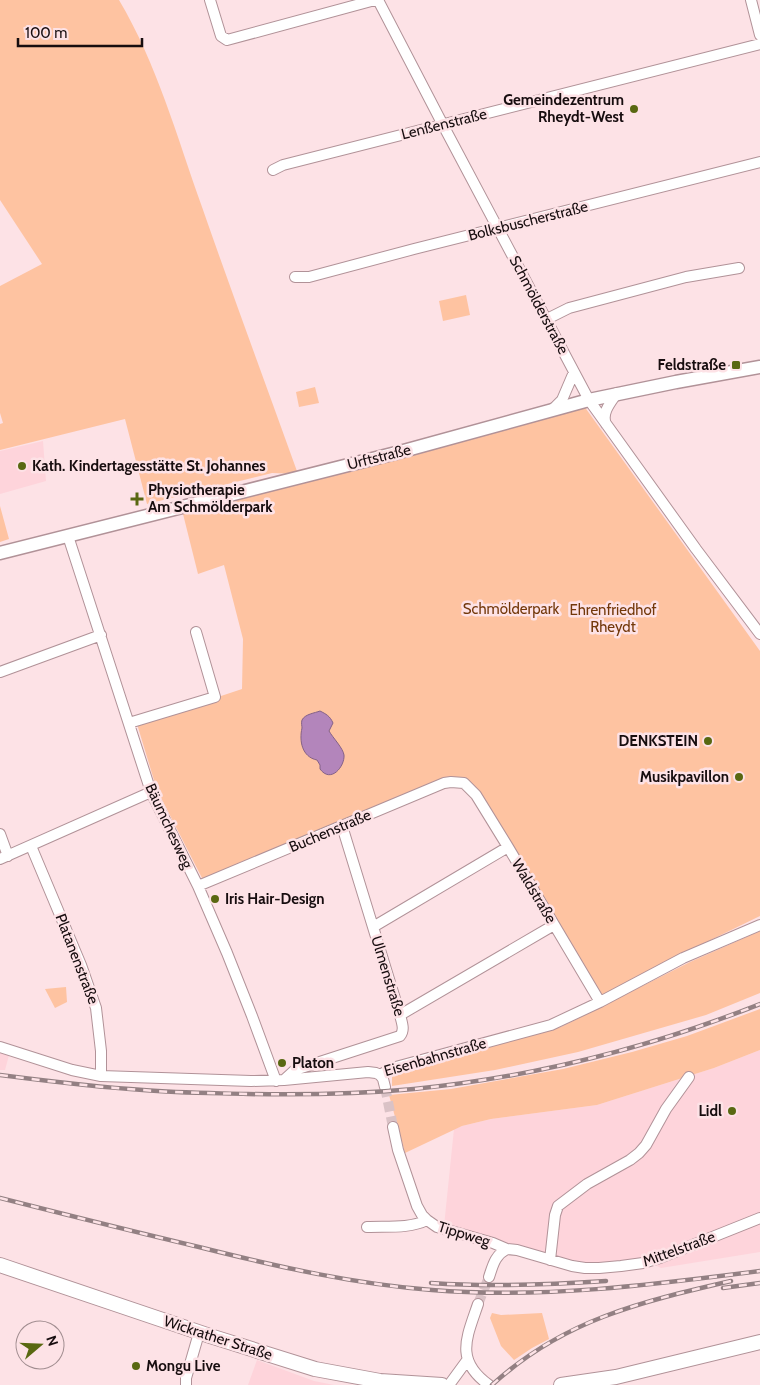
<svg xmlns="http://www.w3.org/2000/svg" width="760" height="1385" viewBox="0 0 760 1385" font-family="Cabin,sans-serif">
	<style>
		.built { fill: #fed4db }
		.green { fill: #fec3a1 }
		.water { fill: #b385bb; stroke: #846187 }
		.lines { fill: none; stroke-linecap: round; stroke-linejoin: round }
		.minor-tunnel { stroke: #dac2c6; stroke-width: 10; stroke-dasharray: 10 5; stroke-linecap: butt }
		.minor-casing { stroke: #b19298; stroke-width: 12 }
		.tertiary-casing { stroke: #b19298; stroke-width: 15 }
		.secondary-casing { stroke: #b19298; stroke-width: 16 }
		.minor { stroke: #fff; stroke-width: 10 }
		.tertiary { stroke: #fff; stroke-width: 12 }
		.secondary { stroke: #fff; stroke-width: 14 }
		.rail-casing { stroke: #938083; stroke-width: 4.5 }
		.rail { stroke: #fde2e6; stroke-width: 2.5; stroke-dasharray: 8; stroke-linecap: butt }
		.poi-dot { fill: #596811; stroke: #fde2e6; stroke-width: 2 }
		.labels { text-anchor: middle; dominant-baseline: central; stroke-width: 5; stroke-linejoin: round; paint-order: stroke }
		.poi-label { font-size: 15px; font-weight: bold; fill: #170d0f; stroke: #fde2e6; text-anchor: end }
		.street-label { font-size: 15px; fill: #170d0f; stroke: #fde2e6 }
		.park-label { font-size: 15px; fill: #73380a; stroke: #fde2e6 }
	</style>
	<rect width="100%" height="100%" fill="#fde2e6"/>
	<!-- built -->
	<path class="built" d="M43,441l3,40 -46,13v-43z
		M760,1050v202l-99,16 -18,-9 -58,7 -141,-40 10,-97 8,-3 29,-7 106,-14 117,-37z
		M0,1052l9,3 -4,15h-5z
		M257,1360l57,21 20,4h-86z"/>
	<!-- green -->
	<path class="green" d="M0,0h119c38,64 58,137 83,207 31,89 64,178 96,267l-26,-1 -125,31 -22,-85 -125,31v-26l3,-1 -3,-10v-127l42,-22 -42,-64z
		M466,295l4,20 -27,6 -4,-20z
		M315,387l4,16 -20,4 -3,-15z
		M584,406l176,245v265l-107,52 -53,30 -136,-219 -10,-2 -12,2 -239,101 -46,-90 -20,-66 105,-35 1,-50 -19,-74 -26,9 -15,-60 103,-29z
		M0,506l9,33 -9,3z
		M760,931v62l-54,22 -128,37 -83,18 -103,16v-10l8,-5 161,-44 129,-65z
		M66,987l1,15 -12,6 -10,-19z
		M760,1009v41l-46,18 -117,37 -106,14 -29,7 -57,27 -16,-58 62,-6 112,-20 69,-17 55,-16z
		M492,1313l9,2 41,-2 7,26 -17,9 -18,12 -13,-14 -11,-28z"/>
	<!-- water -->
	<path class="water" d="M320,711c6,3 10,5 13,12l-4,8c4,7 14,17 15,24 1,11 -13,29 -24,14v-4l-3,-5c-15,-3 -18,-19 -15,-32 0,-2 -1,-5 0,-8 3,-6 13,-7 18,-9z"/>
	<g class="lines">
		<!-- minor-tunnel -->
		<path class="minor-tunnel" d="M385,1087l8,40
			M478,1304l11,-27"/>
		<!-- minor casing -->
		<g class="minor-casing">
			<path id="minor" d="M210,0l11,36 6,4 148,-40
				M378,0l65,125 146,275 107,149 64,85
				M751,0l9,35
				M273,170l10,-5 477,-121
				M295,277h14l105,-28 346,-87
				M547,319l22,-11 117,-31 53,-9
				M553,409l9,-9 12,-28
				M606,424c-5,-11 5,-22 11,-31
				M68,536l83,256 47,94 29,67 25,63 24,65
				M0,672l101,-37
				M129,723l86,-26 -19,-65
				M0,834l8,22
				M31,846l50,119 15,43 5,43v25
				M0,859l151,-67
				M198,886l246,-103 7,-1 13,1 12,12 32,52 92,155
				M373,927l135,-80
				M400,1015l154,-90
				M0,1047l72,23 29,6 150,5 33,-1 84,-8 8,1 4,2 12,-7 159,-43 49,-23 83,-44 77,-33
				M380,1075l3,4 2,8
				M284,1080l11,-10 105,-34c5,-6 2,-13 0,-21l-58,-189
				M393,1127l5,23 19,56 5,9 5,5 10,7 56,16 14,6 10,1 55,16 13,2h14l22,-2 22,-3 17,-5 100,-40
				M367,1227c19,-1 42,2 60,-7
				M550,1260l5,-45 3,-9 29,-22 43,-24 9,-7 7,-8 20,-36 23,-32
				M489,1277c4,-12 6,-22 18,-28
				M478,1304c-11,33 -24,56 11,81
				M186,1385v-7l13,-45
				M449,1385l19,-26"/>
		</g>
		<!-- tertiary casing -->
		<g class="tertiary-casing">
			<path id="tertiary" d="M0,553l396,-100 193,-53 87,-18 84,-15"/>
		</g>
		<!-- secondary casing -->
		<g class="secondary-casing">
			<path id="secondary" d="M0,1265l210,71 105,33 65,12 62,4
				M561,1385l55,-8 144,-35"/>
		</g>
		<!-- minor -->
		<use href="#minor" class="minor"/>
		<!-- tertiary -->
		<use href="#tertiary" class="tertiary"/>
		<!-- secondary -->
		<use href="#secondary" class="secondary"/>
		<!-- rail casing -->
		<g class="rail-casing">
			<path id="rail" d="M0,1075c47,6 95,12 143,15 35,3 70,3 105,4 55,1 111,0 166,-5 119,-12 235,-41 346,-85
				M0,1198c67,17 135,34 203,50 76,19 151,36 229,42 110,9 219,-5 328,-19
				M431,1283c59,4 116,2 175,-2
				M723,1288l37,-5
				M492,1385c71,-65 148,-83 239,-104"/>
		</g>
		<!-- rail -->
		<use href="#rail" class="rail"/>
	</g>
	<!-- markers -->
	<g class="poi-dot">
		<circle cx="634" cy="109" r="5"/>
		<rect x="731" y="360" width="10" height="10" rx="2.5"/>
		<circle cx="22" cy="466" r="5"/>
		<path d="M134.5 491.5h5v5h5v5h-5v5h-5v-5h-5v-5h5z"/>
		<circle cx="708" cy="741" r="5"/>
		<circle cx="739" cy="777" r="5"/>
		<circle cx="215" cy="899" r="5"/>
		<circle cx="282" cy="1063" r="5"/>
		<circle cx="732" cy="1111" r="5"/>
		<circle cx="136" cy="1366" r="5"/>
	</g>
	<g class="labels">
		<!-- poi labels -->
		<g class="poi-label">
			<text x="624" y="100">Gemeindezentrum<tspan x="624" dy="17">Rheydt-West</tspan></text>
			<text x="726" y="365">Feldstraße</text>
			<text x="32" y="466" text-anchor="start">Kath. Kindertagesstätte St. Johannes</text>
			<text x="148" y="490" text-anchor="start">Physiotherapie<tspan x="148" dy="17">Am Schmölderpark</tspan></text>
			<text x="698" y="741">DENKSTEIN</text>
			<text x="729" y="777">Musikpavillon</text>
			<text x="225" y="899" text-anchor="start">Iris Hair-Design</text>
			<text x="292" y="1063" text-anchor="start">Platon</text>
			<text x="722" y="1111">Lidl</text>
			<text x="146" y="1366" text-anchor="start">Mongu Live</text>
		</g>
		<!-- street labels -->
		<g class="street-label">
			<text transform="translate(444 124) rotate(-14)">Lenßenstraße</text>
			<text transform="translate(528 221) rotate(-14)">Bolksbuscherstraße</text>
			<text transform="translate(539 305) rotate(62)">Schmölderstraße</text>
			<text transform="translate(379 457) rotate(-14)">Urftstraße</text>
			<text transform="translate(169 826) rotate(65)">Bäumchesweg</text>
			<text transform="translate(330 831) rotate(-23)">Buchenstraße</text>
			<text transform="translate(534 891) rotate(59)">Waldstraße</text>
			<text transform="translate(77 959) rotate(69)">Platanenstraße</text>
			<text transform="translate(388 976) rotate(73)">Ulmenstraße</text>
			<text transform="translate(435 1057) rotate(-16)">Eisenbahnstraße</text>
			<text transform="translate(464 1234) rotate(17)">Tippweg</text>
			<text transform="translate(679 1249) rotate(-20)">Mittelstraße</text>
			<text transform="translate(218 1338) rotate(18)">Wickrather Straße</text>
		</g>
		<!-- park labels -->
		<g class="park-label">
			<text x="511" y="609">Schmölderpark</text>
			<text x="613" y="610">Ehrenfriedhof<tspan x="613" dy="17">Rheydt</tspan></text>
		</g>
	</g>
	<!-- north arrow -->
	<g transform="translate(40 1345) rotate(71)"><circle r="24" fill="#fde2e6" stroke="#a18d90"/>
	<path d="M0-4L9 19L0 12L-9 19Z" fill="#596811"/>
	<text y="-8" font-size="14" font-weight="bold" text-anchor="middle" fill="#170d0f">N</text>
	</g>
	<!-- scale -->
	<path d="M18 38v8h124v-8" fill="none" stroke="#170d0f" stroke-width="2.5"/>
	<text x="25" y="38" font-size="15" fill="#170d0f" stroke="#fde2e6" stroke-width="4" paint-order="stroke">100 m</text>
</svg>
